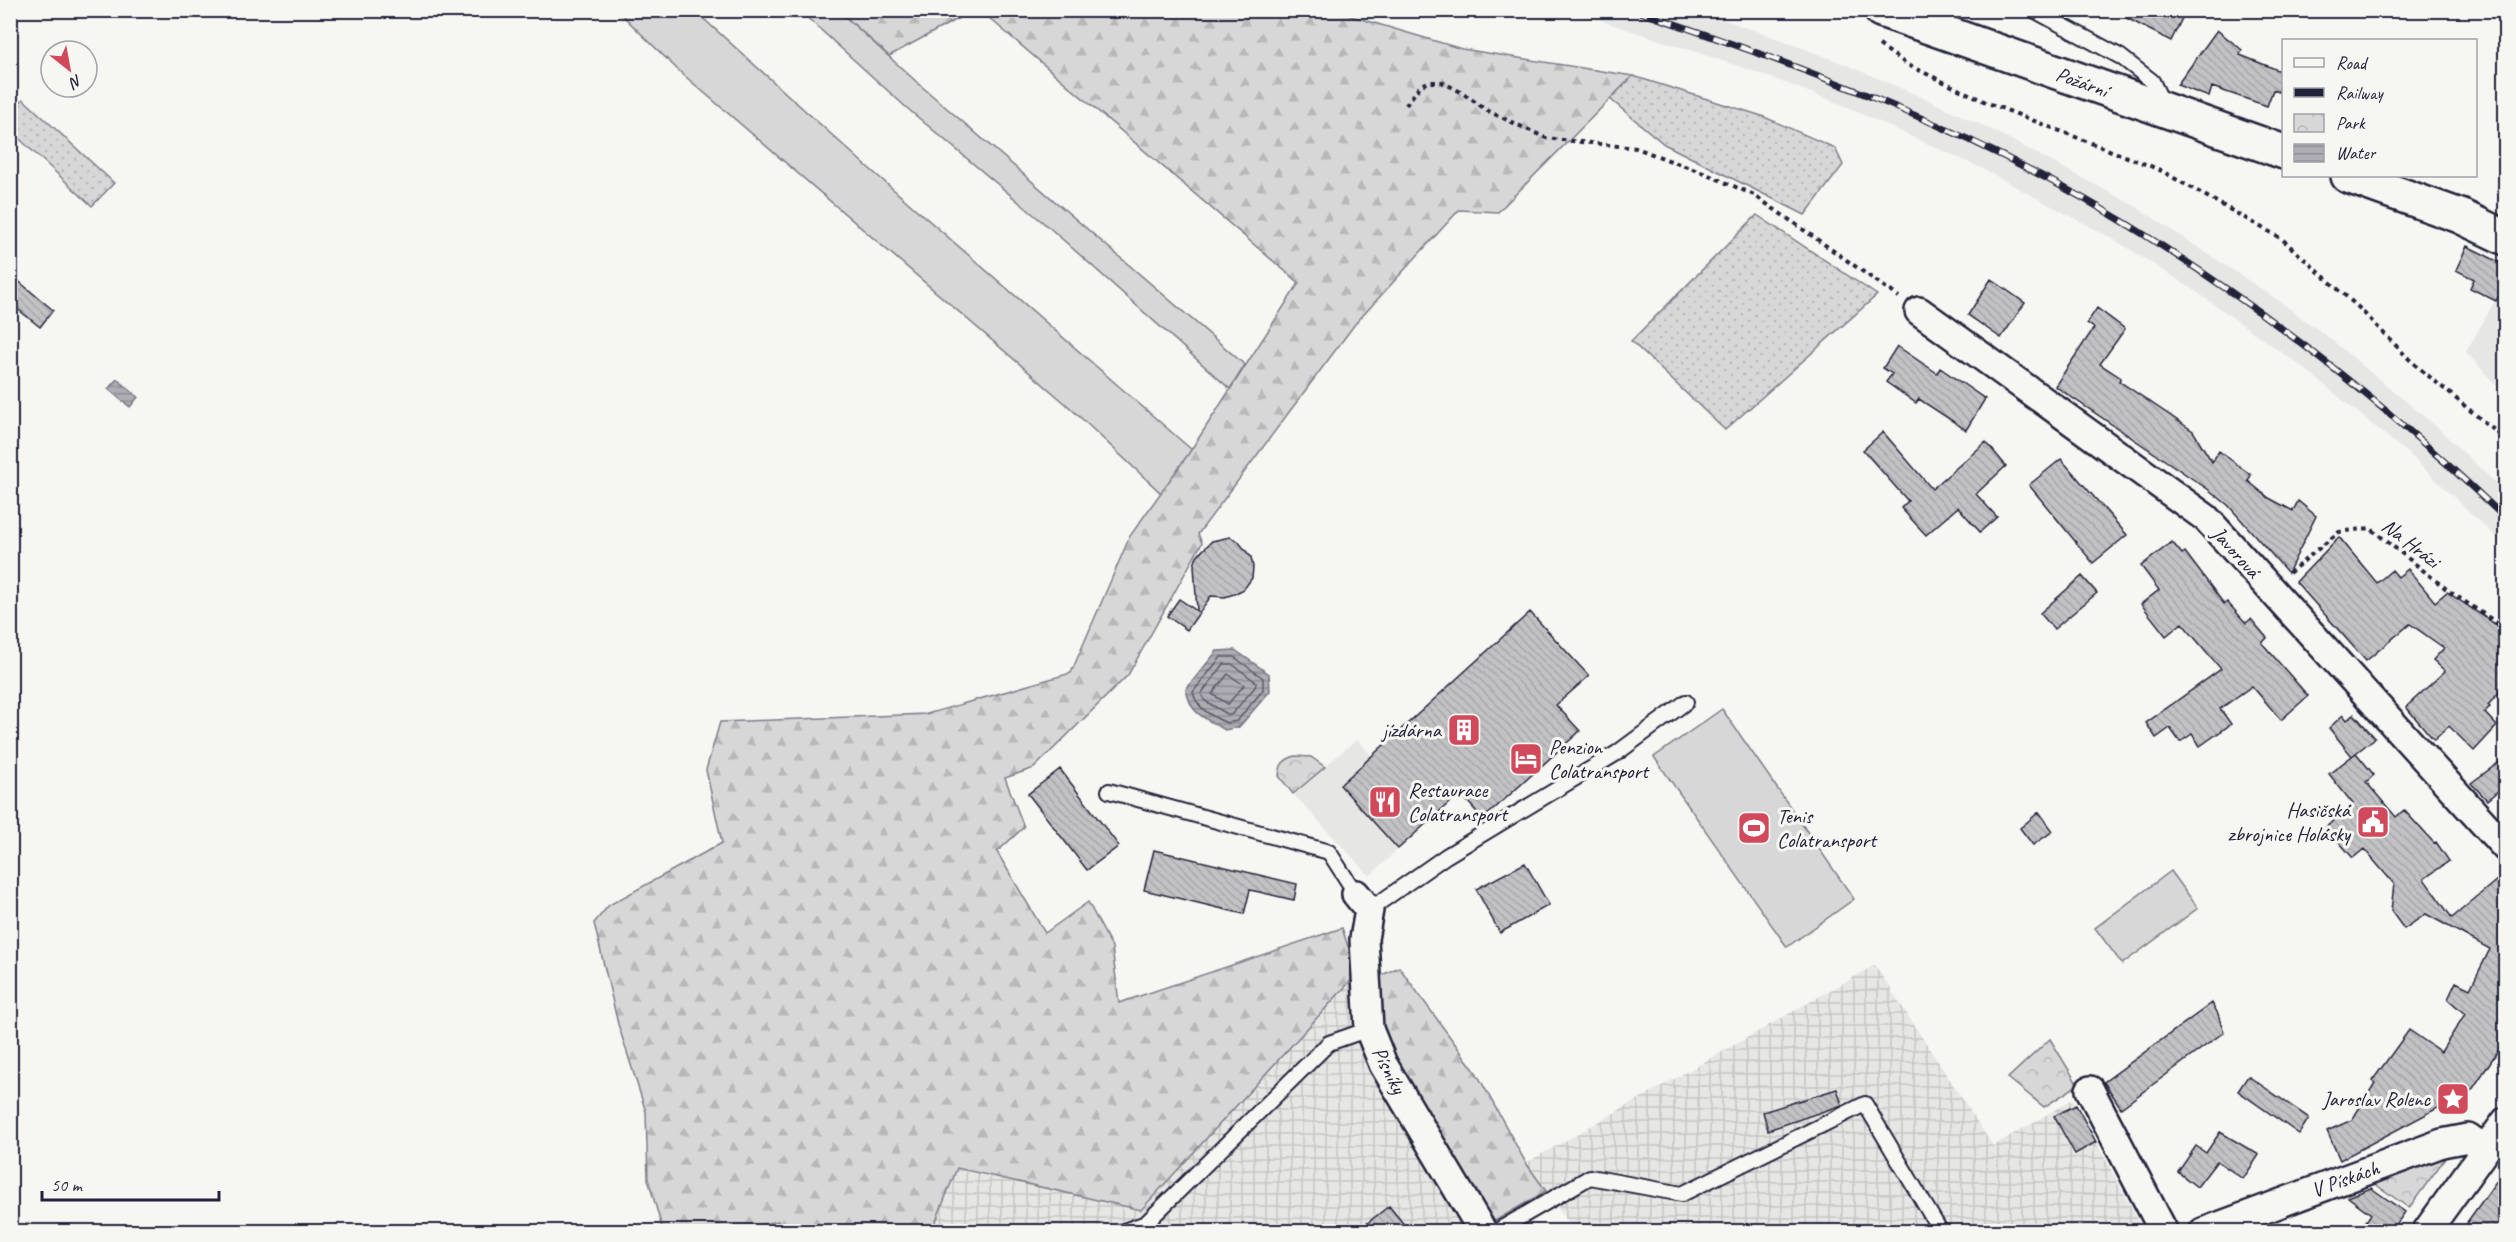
<svg xmlns="http://www.w3.org/2000/svg" width="2516" height="1242" viewBox="0 0 2516 1242" font-family="Caveat,sans-serif">
	<style>
		.built { fill: #e6e6e4 }
		.industrial { fill: url(#industrial-grid) }
		.grass { fill: #d7d7d7; stroke: #7c7c89; stroke-width: 1.5 }
		.forest { fill: url(#forest-firs); stroke: #7c7c89; stroke-width: 1.5 }
		.park { fill: url(#park-crowns); stroke: #7c7c89; stroke-width: 1.5 }
		.garden { fill: url(#garden-dots); stroke: #7c7c89; stroke-width: 1.5 }
		.water { fill: url(#water-rules); stroke: #757583; stroke-width: 1.5 }
		.lines { fill: none; stroke-linecap: round; stroke-linejoin: round }
		.shore { stroke: #5a5a6b; stroke-width: 1.5 }
		.building { fill: url(#building-back-hatch); stroke: #22223b; stroke-width: 1.5 }
		.lane-casing { stroke: #22223b; stroke-width: 18 }
		.street-casing { stroke: #22223b; stroke-width: 32 }
		.secondary-casing { stroke: #22223b; stroke-width: 38 }
		.path { stroke: #22223b; stroke-width: 4; stroke-dasharray: 4.5 4.5; stroke-linecap: butt }
		.lane { stroke: #f6f6f2; stroke-width: 14 }
		.street { stroke: #f6f6f2; stroke-width: 27 }
		.secondary { stroke: #f6f6f2; stroke-width: 33 }
		.rail-casing { stroke: #22223b; stroke-width: 7 }
		.rail { stroke: #f6f6f2; stroke-width: 4.5; stroke-dasharray: 14; stroke-linecap: butt }
		.labels { text-anchor: middle; dominant-baseline: central; stroke-width: 6; stroke-linejoin: round; paint-order: stroke }
		.street-label { font-size: 21px; fill: #22223b; stroke: #f6f6f2 }
		.poi-label { font-size: 21px; fill: #22223b; stroke: #f6f6f2; text-anchor: end }
	</style>
	<defs>
		<pattern id="industrial-grid" width="8" height="8" patternUnits="userSpaceOnUse" patternTransform="scale(1.5)"><rect width="8" height="8" fill="#e6e6e4"/><path d="M0 4h8M4 0v8" fill="none" stroke="#c5c5c4"/></pattern>
		<pattern id="forest-firs" width="22" height="20" patternUnits="userSpaceOnUse" patternTransform="scale(1.5)"><rect width="22" height="20" fill="#d7d7d7"/><path d="M5 1l3.5 6h-7zM16 11l3.5 6h-7z" fill="#b8b8b9"/></pattern>
		<pattern id="park-crowns" width="20" height="18" patternUnits="userSpaceOnUse" patternTransform="scale(1.5)"><rect width="20" height="18" fill="#d7d7d7"/><path d="M2 6a3 3 0 1 1 6 0M12 15a3 3 0 1 1 6 0" fill="none" stroke="#b8b8b9"/></pattern>
		<pattern id="garden-dots" width="8" height="8" patternUnits="userSpaceOnUse" patternTransform="scale(1.5)"><rect width="8" height="8" fill="#d7d7d7"/><path d="M2 2h.1M6 6h.1" fill="none" stroke="#b8b8b9" stroke-width="1.8" stroke-linecap="round"/></pattern>
		<pattern id="water-rules" width="6" height="5" patternUnits="userSpaceOnUse" patternTransform="scale(1.5)"><rect width="6" height="5" fill="#adadb3"/><path d="M0 2.5h6" fill="none" stroke="#8c8c93"/></pattern>
		<pattern id="building-back-hatch" width="6" height="6" patternUnits="userSpaceOnUse" patternTransform="scale(1.5)"><rect width="6" height="6" fill="#c2c2c4"/><path d="M-1 5l2 2M0 0l6 6M5-1l2 2" fill="none" stroke="#a6a6a9"/></pattern>
	</defs>
	<rect width="100%" height="100%" fill="#f6f6f2"/>
	<filter id="ink" filterUnits="userSpaceOnUse"><feTurbulence type="fractalNoise" baseFrequency=".0167" numOctaves="2"/><feDisplacementMap in="SourceGraphic" scale="12" xChannelSelector="R" yChannelSelector="G"/><feConvolveMatrix kernelMatrix="1 2 1 2 8 2 1 2 1" color-interpolation-filters="sRGB"/></filter>
	<g filter="url(#ink)">
		<!-- built -->
		<path class="built" d="M1572,11h125l66,22 84,32 79,34 72,34 137,73 140,92 54,40 109,90 67,64v54l-93,-89 -107,-88 -114,-81 -76,-48 -134,-72 -148,-67 -83,-31z
			M2505,283v112l-39,-43z
			M1357,739l15,17 -32,29 58,64 -28,27 -86,-92 -5,-8 1,-10 6,-7 9,-3 16,1 15,9z"/>
		<!-- industrial -->
		<path class="industrial" d="M1875,965l118,181 80,-47 71,132 -265,1 -5,-10 -19,10 -281,-1 -48,-68z
			M1357,974l5,71 104,186 -534,1 24,-64 185,42z"/>
		<!-- grass -->
		<path class="grass" d="M618,11h77l168,152 329,287 -31,43 -95,-89 -387,-333z
			M800,11h39l81,74 325,280 -15,24 -178,-159 -144,-121z
			M1722,709l132,190 -67,48 -133,-190z
			M2171,871l27,37 -76,56 -27,-36z"/>
		<!-- forest -->
		<path class="forest" d="M839,11h133l-83,45z
			M981,11h353l128,38 171,27 -135,136 -39,-2 -104,114 -157,210 4,9 -74,132 -94,93 -29,10 19,49 -27,25 48,81 43,-31 24,45 7,56 223,-75 15,46 -216,236 -184,-42 -25,63h-153l-1,-10 -48,10h-67l-15,-52 -2,-67 -28,-88 -24,-101 15,-18 113,-62 -16,-73 14,-48 207,-8 144,-41 59,-137 59,-83 110,-170z
			M1399,967l78,107 49,89 20,28 -58,34 -95,-162 -19,-47v-37z"/>
		<!-- park -->
		<path class="park" d="M1295,756l16,1 14,10 -32,27 -14,-18c1,-12 4,-16 16,-20z
			M2050,1039l28,46 -34,22 -36,-29z
			M2445,1153h4l-40,55 -34,-24z"/>
		<!-- garden -->
		<path class="garden" d="M1633,76l129,40 73,32 8,17 -38,50 -141,-71 -54,-45z
			M23,99l91,84 -22,23 -81,-75v-18z
			M1757,215l120,80 -152,135 -94,-89z"/>
		<!-- water -->
		<path class="water" d="M117,379l21,18 -8,10 -22,-18z
			M1235,650l34,24 1,17 -31,36 -14,3c-21,-13 -34,-14 -39,-41l31,-38z"/>
		<g class="lines">
			<!-- shore -->
			<path class="shore" d="M1221,657h13l29,21v12l-26,31 -10,2c-15,-6 -31,-15 -34,-31z
				M1224,664h8l24,18 -1,5 -23,27 -3,1 -24,-14 -4,-7z
				M1228,674l16,11 -16,19 -16,-10z"/>
		</g>
		<!-- building -->
		<path class="building" d="M2111,10h75l-15,31z
			M2217,30l25,20 -2,5 43,17 -4,20 -6,-2 -6,16 -55,-19 -3,10 -32,-12z
			M2467,246l38,19v19l-9,17 -26,-13 4,-9 -18,-9z
			M10,274l43,36 -13,17 -30,-24z
			M1991,279l34,24 -24,35 -33,-23z
			M2097,308l28,21 -25,35 21,14 -2,3 74,50 19,31 7,-11 32,24 -3,6 21,17 24,13 5,-10 18,15 -28,57 -60,-68 -19,-15 -154,-104 39,-58 -7,-5z
			M1897,346l40,27 3,-5 45,31 -19,31 -47,-31 -3,4 -30,-21 6,-8 -9,-6z
			M1883,432l49,57 54,-47 20,24 -30,28 21,23 -17,15 -22,-25 -32,28 -25,-27 7,-7 -45,-51z
			M2061,459l66,76 -34,28 -64,-78z
			M1230,537l8,4 13,16 2,10 -1,11 -8,11 -10,5 -9,3 -14,-1 -24,34 -20,-14 12,-17 18,12 -3,-46 3,-9 15,-15z
			M2339,537l38,46 15,-13 6,7 10,-8 27,33 12,-10 58,39v55l-17,19 2,2 -6,5 13,14 -23,25 -25,-25 -15,14 -28,-33 39,-36 -12,-11 11,-12 -34,-24 -44,37 -70,-79z
			M2172,542l10,12 3,-2 39,52 3,-2 19,21 5,-4 16,19 -5,5 46,53 -27,24 -29,-34 -32,23 11,15 -31,22 -8,-12 -12,8 -10,-14 -14,10 -10,-15 75,-54 -39,-46 -16,13 -25,-32 18,-14 -18,-24z
			M2082,576l15,17 -43,36 -14,-16z
			M1530,612l59,64 -33,29 24,26 -97,88 -23,-26 -62,56 -58,-64z
			M2354,714l21,24 -23,18 -23,-28 14,-13 4,5z
			M2356,753l18,22 -8,7 30,35 8,-7 30,33 2,-1 13,19 -25,18 28,39 53,-45v167l-33,50 -132,70 -13,-29 25,-11 23,-37 -3,-2 37,-51 32,22 24,-38 -17,-15 8,-17 14,7 20,-40 -64,-35 -22,15 -13,-18 3,-27 -30,-35 -11,9 -27,-31 27,-23 -24,-30z
			M2505,758v27l-18,15 -16,-17z
			M1060,769l59,77 -32,24 -59,-76z
			M2039,812l14,19 -20,14 -13,-17z
			M1154,850l143,34 -3,16 -44,-10 -6,24 -100,-24z
			M1525,863l24,42 -49,28 -24,-44z
			M2212,1003l6,11 6,18 -103,76 -17,-26z
			M2248,1076l61,42 -10,16 -61,-43z
			M1837,1089l5,16 -74,25 -5,-18z
			M2076,1105l20,37 -21,12 -21,-38z
			M2220,1132l39,23 -16,24 -26,-18 -20,26 -19,-15 18,-26 10,7z
			M2505,1169v63h-45z
			M2371,1188l34,24 -14,20h-32l12,-18 -23,-17z
			M1389,1206l21,26h-54z"/>
		<g class="lines">
			<!-- lane casing -->
			<g class="lane-casing">
				<path id="lane" d="M2034,10l87,47 31,24 12,25
					M1109,791l220,61 27,42
					M1369,910l77,-54 171,-103 69,-51
					M1121,1232l25,-9 183,-180 40,-14
					M1495,1232l95,-55 92,17 183,-90 76,128"/>
			</g>
			<!-- street casing -->
			<g class="street-casing">
				<path id="street" d="M1919,311l287,207 300,330
					M1356,894l13,16 -5,29 5,90 14,35 100,168
					M2090,1090l74,142
					M2203,1232l239,-89 26,-5 17,12
					M2426,1232l80,-111"/>
			</g>
			<!-- secondary casing -->
			<g class="secondary-casing">
				<path id="secondary" d="M1881,10l403,142
					M2348,176l112,40 46,22"/>
			</g>
			<!-- path -->
			<path class="path" d="M1879,45l29,20 80,38 170,66 124,70 76,68 55,56 93,77
				M1406,105l14,-19 8,-4h14l19,10 27,19 58,27 90,10 70,26 48,21 145,102
				M2289,573l50,-41 31,-4 79,63 51,34 6,1"/>
			<!-- lane -->
			<use href="#lane" class="lane"/>
			<!-- street -->
			<use href="#street" class="street"/>
			<!-- secondary -->
			<use href="#secondary" class="secondary"/>
			<!-- rail casing -->
			<g class="rail-casing">
				<path id="rail" d="M1634,10c170,57 339,120 493,214 137,84 263,183 379,295"/>
			</g>
			<!-- rail -->
			<use href="#rail" class="rail"/>
		</g>
	</g>
	<!-- icons -->
	<defs>
		<g id="building-square" transform="scale(1.725)"><rect x="-9" y="-9" width="18" height="18" rx="4" fill="#d1495b" stroke="#f6f6f2"/><path d="M-4-6H4V6H1V3H-1V6H-4ZM-2.5-4.3h1.7v1.8h-1.7ZM.8-4.3h1.7v1.8H.8ZM-2.5-1h1.7V.8h-1.7ZM.8-1h1.7V.8H.8Z" fill="#fff"/></g>
		<g id="hotel-square" transform="scale(1.725)"><rect x="-9" y="-9" width="18" height="18" rx="4" fill="#d1495b" stroke="#f6f6f2"/><path d="M-6-4.5h1.5V1H6V5H4.5V3h-9V5H-6ZM-4 0a1.8 1.8 0 1 1 3.6 0ZM.5 0V-2.5h3Q6-2.5 6 0Z" fill="#fff"/></g>
		<g id="restaurant-square" transform="scale(1.725)"><rect x="-9" y="-9" width="18" height="18" rx="4" fill="#d1495b" stroke="#f6f6f2"/><path d="M-5-6h1v4h1v-4h1v4h1v-4h1v5L-1.5 .5V6h-2V.5L-5-1ZM5-6V6H3V1.5H1.5Q1.5-4 5-6Z" fill="#fff"/></g>
		<g id="civic-square" transform="scale(1.725)"><rect x="-9" y="-9" width="18" height="18" rx="4" fill="#d1495b" stroke="#f6f6f2"/><path d="M-.6-6.5H3V-4.5H.6V-3L4-1V1h2V6H-6V1h2V-1L-.6-3ZM-1.2 2.5V6h2.4V2.5Z" fill="#fff"/></g>
		<g id="stadium-square" transform="scale(1.725)"><rect x="-9" y="-9" width="18" height="18" rx="4" fill="#d1495b" stroke="#f6f6f2"/><path d="M0-5a6.5 5 0 1 0 0 10a6.5 5 0 1 0 0-10ZM-3.5-1.8h7v3.6h-7Z" fill="#fff"/></g>
		<g id="sight-square" transform="scale(1.725)"><rect x="-9" y="-9" width="18" height="18" rx="4" fill="#d1495b" stroke="#f6f6f2"/><path d="M0-6L1.8-2.2L6-1.7L2.9 1.2L3.7 5.4L0 3.3L-3.7 5.4L-2.9 1.2L-6-1.7L-1.8-2.2Z" fill="#fff"/></g>
	</defs>
	<g fill-rule="evenodd">
		<use href="#building-square" x="1464" y="730"/>
		<use href="#hotel-square" x="1526" y="759"/>
		<use href="#restaurant-square" x="1385" y="802"/>
		<use href="#civic-square" x="2373" y="822"/>
		<use href="#stadium-square" x="1754" y="828"/>
		<use href="#sight-square" x="2453" y="1099"/>
	</g>
	<g class="labels">
		<!-- street labels -->
		<g class="street-label">
			<text transform="translate(2082 82) rotate(20)">Požární</text>
			<text transform="translate(2411 543) rotate(38)">Na Hrázi</text>
			<text transform="translate(2236 552) rotate(48)">Javorová</text>
			<text transform="translate(1389 1070) rotate(63)">Písníky</text>
			<text transform="translate(2345 1179) rotate(-20)">V Pískách</text>
		</g>
		<!-- poi labels -->
		<g class="poi-label">
			<text x="1441" y="730">jízdárna</text>
			<text x="1549" y="747" text-anchor="start">Penzion<tspan x="1549" dy="24">Colatransport</tspan></text>
			<text x="1408" y="790" text-anchor="start">Restaurace<tspan x="1408" dy="24">Colatransport</tspan></text>
			<text x="2350" y="810">Hasičská<tspan x="2350" dy="24">zbrojnice Holásky</tspan></text>
			<text x="1777" y="816" text-anchor="start">Tenis<tspan x="1777" dy="24">Colatransport</tspan></text>
			<text x="2430" y="1099">Jaroslav Rolenc</text>
		</g>
	</g>
	<!-- margin -->
	<rect width="2516" height="1242" fill="none" stroke="#f6f6f2" stroke-width="36"/>
	<rect x="18" y="18" width="2480" height="1206" fill="none" stroke="#22223b" stroke-width="2" filter="url(#ink)"/>
	<!-- legend -->
	<rect x="2282" y="39" width="195" height="138" fill="#f6f6f2" stroke="#a1a1a9" stroke-width="1.5"/>
	<rect x="2294" y="58" width="30" height="9" fill="#f6f6f2" stroke="#a1a1a9" stroke-width="1.5"/>
	<text x="2336" y="69" font-size="18" fill="#22223b">Road</text>
	<rect x="2294" y="88" width="30" height="9" fill="#22223b" stroke="#a1a1a9" stroke-width="1.5"/>
	<text x="2336" y="99" font-size="18" fill="#22223b">Railway</text>
	<rect x="2294" y="114" width="30" height="18" fill="url(#park-crowns)" stroke="#a1a1a9" stroke-width="1.5"/>
	<text x="2336" y="129" font-size="18" fill="#22223b">Park</text>
	<rect x="2294" y="144" width="30" height="18" fill="url(#water-rules)" stroke="#a1a1a9" stroke-width="1.5"/>
	<text x="2336" y="159" font-size="18" fill="#22223b">Water</text>
	<!-- north arrow -->
	<g transform="translate(69 69) rotate(149)"><circle r="28" fill="#f6f6f2" stroke="#a1a1a9" stroke-width="1.5"/>
	<path d="M0-4.5L10 22L0 15L-10 22Z" fill="#d1495b"/>
	<text y="-9" font-size="16" font-weight="bold" text-anchor="middle" fill="#22223b">N</text>
	</g>
	<!-- scale -->
	<path d="M42 1191v9h177v-9" fill="none" stroke="#22223b" stroke-width="3"/>
	<text x="51" y="1191" font-size="18" fill="#22223b" stroke="#f6f6f2" stroke-width="4.5" paint-order="stroke">50 m</text>
</svg>
